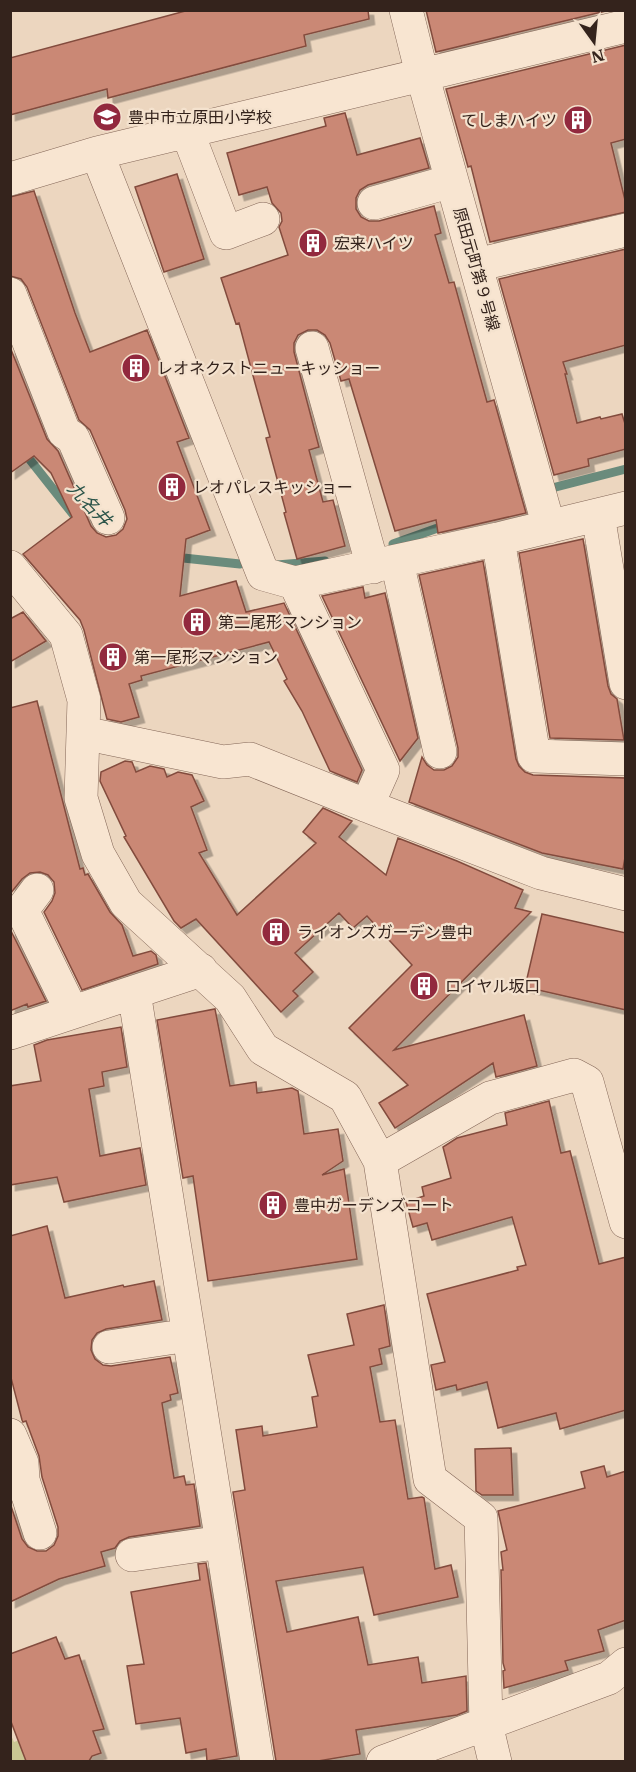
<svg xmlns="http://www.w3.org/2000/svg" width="636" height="1772" viewBox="0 0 636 1772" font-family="'IBM Plex Serif','Noto Sans JP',serif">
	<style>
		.green { fill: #cac693 }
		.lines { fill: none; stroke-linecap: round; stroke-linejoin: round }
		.stream { stroke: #6a8b7c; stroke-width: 9 }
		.building { fill: #ca8875; stroke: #834c3e; stroke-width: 1.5; filter: url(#shadow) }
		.minor-casing { stroke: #846758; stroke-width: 34 }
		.minor { stroke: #f8e5d1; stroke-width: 33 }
		.labels { text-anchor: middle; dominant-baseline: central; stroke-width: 4.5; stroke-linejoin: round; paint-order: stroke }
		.poi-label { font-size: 16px; fill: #34231c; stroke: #f4e2ce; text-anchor: start }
		.street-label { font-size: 16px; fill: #34231c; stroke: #f4e2ce }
		.water-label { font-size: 18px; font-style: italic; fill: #2b5449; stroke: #f4e2ce }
	</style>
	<defs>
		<filter id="shadow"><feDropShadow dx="5.5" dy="5.5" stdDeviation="0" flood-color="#0004"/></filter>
	</defs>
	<rect width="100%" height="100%" fill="#ecd6bf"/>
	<!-- green -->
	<path class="green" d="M10,1733l4,9 17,-6 37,9 6,16h-63z"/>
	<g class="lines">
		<!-- stream -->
		<path class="stream" d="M23,451l53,67
			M552,488l74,-19
			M393,544l53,-19
			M174,557l66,7
			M277,565l48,-4"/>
	</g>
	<!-- building -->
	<path class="building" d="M189,10h179l1,9 -65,16 2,11 -198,52 -1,-9 -97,26v-57z
		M426,10h184l-174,42z
		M626,45v94l-15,4 15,61v8l-136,30 -19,-76 -3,1 -22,-78z
		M345,113l12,42 63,-17 9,30 -61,17 -8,5 -4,8v11l5,8 8,4h10l55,-15 7,27 -6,2 14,48 5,-1 33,120 7,-2 32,113 -88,20 -2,-13 -41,11 -46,-152 -8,2 -11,-38 -5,-8 -8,-5h-9l-10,5 -4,8v9l25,95 -10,3 14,52 10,-2 12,46 -48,13 -13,-46 2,-1 -20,-74 4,-1 -15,-54 -16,-60 -3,1 -15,-46 67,-23 -9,-28 3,-6 -1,-8 -9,-10 -5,-16 -28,8 -12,-42 99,-27 -2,-8z
		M177,174l27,85 -40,13 -29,-85z
		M34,191l41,122 15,39 57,-22 42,108 -12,4 33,88 -24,9 -6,57 56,-15 10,31 38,-9 78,167 -5,12 -27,-11 -28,-60 -18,-30 3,-2 -18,-37 -128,34 1,4 -13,4 10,33 -18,5 -14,-3 -23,-89 -4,-10 -57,-66 49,-37 -21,-44 -17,-17 -24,17v-126l37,92 11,12 33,75 6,7 9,4 10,-2 7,-6 4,-10 -2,-9 -35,-80 -11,-10 -52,-133 -6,-8 -11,-3v-79z
		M626,249v96l-63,17 4,12h-2l12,49 23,-6 1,2 21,-5 4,13v22l-38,10 1,7 -35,9 -55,-196z
		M583,539l25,147 3,8 6,5 7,41 -74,-2 -31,-185z
		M483,561l33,198 3,7 6,6 8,3 93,3v74l-3,17 -81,-16 -133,-51 13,-45 5,8 7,5h10l8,-4 6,-9v-9l-39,-173z
		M363,587l2,11 20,-5 33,145 -18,23 -78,-165z
		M23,612l23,29 -36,21v-43z
		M37,701l43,168 3,-1 2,7 3,-1 22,38 12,13 11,31 18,-5 5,4 2,9 -76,26 -38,-78 8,-11 3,-8 -1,-11 -6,-7 -8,-3 -10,1 -8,6 -12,15v-186z
		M125,761l7,1 4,10 14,-6 14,3 3,8 11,-5 14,3 12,26 -13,6 16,43 -8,3 38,62 79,-72 -13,-11 20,-24 29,13 -13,16 47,38 12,-37 59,23 66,29 -8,18 16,4 -137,138 130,-35 13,51 -41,11 -3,-14 -98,65 -16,-25 29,-18 -59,-57 63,-63 -45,-49 -14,12 -14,-15 -44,40 18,19 -20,19 5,5 -17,16 -85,-93 -15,9 -7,-7 -50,-84 2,-1 -26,-55 1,-9z
		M542,914l84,19v77l-101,-23z
		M10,929l36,72 -18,6 -1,-3 -17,7z
		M215,1009l15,77 26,-4 1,11 35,-5 6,3 6,43 34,-5 5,32 -21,14 22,-6 13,90 -149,22 -15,-105 -10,2 -26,-158z
		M121,1027l6,40 -25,5 2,14 -15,3 11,67 40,-8 6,37 -82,17 -7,-25 -47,8v-99l31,-5 -7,-36 13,-5z
		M549,1101l12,52 9,-2 29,113 27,-7v153l-66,19 -4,-16 -58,15 -11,-46 -30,8 -1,-5 -20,5 -5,-25 14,-3 -18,-68 91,-24 -1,-3 9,-2 -14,-48 -80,23 -5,-17 -14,4 -7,-25 18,-6 -2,-9 29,-9 -8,-31 14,-9 50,-13 -2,-12z
		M47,1226l18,72 58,-13 1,2 30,-6 8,39 -56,9 -9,4 -5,7 -1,10 4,9 8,6 8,1 59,-9 8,36 -8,2 1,5 -9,3 12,75 10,-2 2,9 8,-1 6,42 -71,11 -9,4 -5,7 -14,4 4,14 -46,13 -49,23v-99l12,36 6,8 9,4h9l8,-6 4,-9v-9l-16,-50 -3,-21 -13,-35 -3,1 -1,-2 -12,-46v-138z
		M384,1305l6,41 -11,3 3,15 -12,3 10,55 15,-2 13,79 14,-2 2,1 11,71 16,-4 7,32 -84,18 -11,-48 -87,14 11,51 71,-15 10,48 50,-8 4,26 44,-7 1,35 -10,4 -101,15 4,24 -42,7h-42l-43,-269 12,-2 -9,-60 26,-4 1,10 54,-9 -5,-30 6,-1 -10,-41 46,-10 -7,-31z
		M511,1448l2,47h-31l-6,-4 -1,-42z
		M604,1466l3,11 19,-6v149l-28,10 6,21 -39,10 3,9 -64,18 -1,-17 2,-1 -2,-7 -2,-93h2l-2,-18 6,-2 -9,-39 87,-23 -4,-16z
		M206,1563l31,193 -30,5 -1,-12 -20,4 -6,-35 -44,6 -9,-58 17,-2 -13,-72 69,-12 -2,-16z
		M56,1637l9,22 14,-4 25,74 -11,2 8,22 -9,3 -3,5h-63l-16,-42v-65z"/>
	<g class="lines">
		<!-- minor casing -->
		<g class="minor-casing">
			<path id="minor" d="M406,10l16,64 127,453
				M187,131l39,102 37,-14
				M97,153l166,421 32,9 203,-44 128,-31
				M10,179l87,-26 529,-127
				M374,203l78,-22
				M476,265l150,-35
				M10,294l54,138 9,6 35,80
				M312,348l61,219
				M598,515l28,168
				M498,539l36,217 92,3
				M397,562l43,190
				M10,567l56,68 18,65 -3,98 17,56 28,49 104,95 33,51 82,48 35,64 50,318 51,39 5,206 9,38
				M295,583l88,187 -16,36
				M83,733l140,29 27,-3 125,50 166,64 85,21
				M37,890l-15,20 50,102
				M134,992l123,770
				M10,1033l191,-63
				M380,1161l110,-63 84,-23 13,7 39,140
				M109,1347l80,-12
				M10,1435l12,28 1,17 -13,4
				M23,1480l17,53
				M132,1555l90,-13
				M383,1762l226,-84 17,-14"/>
		</g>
		<!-- minor -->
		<use href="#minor" class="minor"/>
	</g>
	<!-- icons -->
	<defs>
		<g id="school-disc" transform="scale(1.5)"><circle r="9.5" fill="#92293e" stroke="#f4e2ce"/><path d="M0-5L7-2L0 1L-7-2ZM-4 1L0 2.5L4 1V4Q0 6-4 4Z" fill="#fff"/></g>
		<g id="building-disc" transform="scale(1.5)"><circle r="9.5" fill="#92293e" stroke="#f4e2ce"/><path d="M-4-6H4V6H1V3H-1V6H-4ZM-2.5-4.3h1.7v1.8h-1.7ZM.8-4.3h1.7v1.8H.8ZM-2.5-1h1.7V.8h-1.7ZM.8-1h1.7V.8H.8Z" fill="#fff"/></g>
	</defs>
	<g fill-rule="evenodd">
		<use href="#school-disc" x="107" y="117"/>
		<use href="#building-disc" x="578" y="120"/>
		<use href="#building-disc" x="313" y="243"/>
		<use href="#building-disc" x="136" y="368"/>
		<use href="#building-disc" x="172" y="487"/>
		<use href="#building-disc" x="197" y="622"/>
		<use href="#building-disc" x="113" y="657"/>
		<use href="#building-disc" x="276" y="932"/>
		<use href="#building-disc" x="424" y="986"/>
		<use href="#building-disc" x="273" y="1205"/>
	</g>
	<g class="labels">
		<!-- poi labels -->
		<g class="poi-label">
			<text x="128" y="117">豊中市立原田小学校</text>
			<text x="557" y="120" text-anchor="end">てしまハイツ</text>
			<text x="334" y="243">宏来ハイツ</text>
			<text x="157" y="368">レオネクストニューキッショー</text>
			<text x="193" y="487">レオパレスキッショー</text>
			<text x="218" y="622">第二尾形マンション</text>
			<text x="134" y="657">第一尾形マンション</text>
			<text x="297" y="932">ライオンズガーデン豊中</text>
			<text x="445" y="986">ロイヤル坂口</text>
			<text x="294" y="1205">豊中ガーデンズコート</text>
		</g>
		<!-- street labels -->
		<g class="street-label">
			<text transform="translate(477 269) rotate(74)">原田元町第９号線</text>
		</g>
		<!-- water labels -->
		<g class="water-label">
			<text transform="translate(90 504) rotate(46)">九名井</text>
		</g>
	</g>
	<!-- border -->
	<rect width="636" height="1772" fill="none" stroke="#34231c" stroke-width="24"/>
	<!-- north arrow -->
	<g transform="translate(594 42) rotate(165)" stroke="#f4e2ce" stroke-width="4.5" paint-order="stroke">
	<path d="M0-4.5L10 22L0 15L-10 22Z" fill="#34231c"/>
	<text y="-9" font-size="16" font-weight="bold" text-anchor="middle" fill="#34231c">N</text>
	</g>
</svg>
